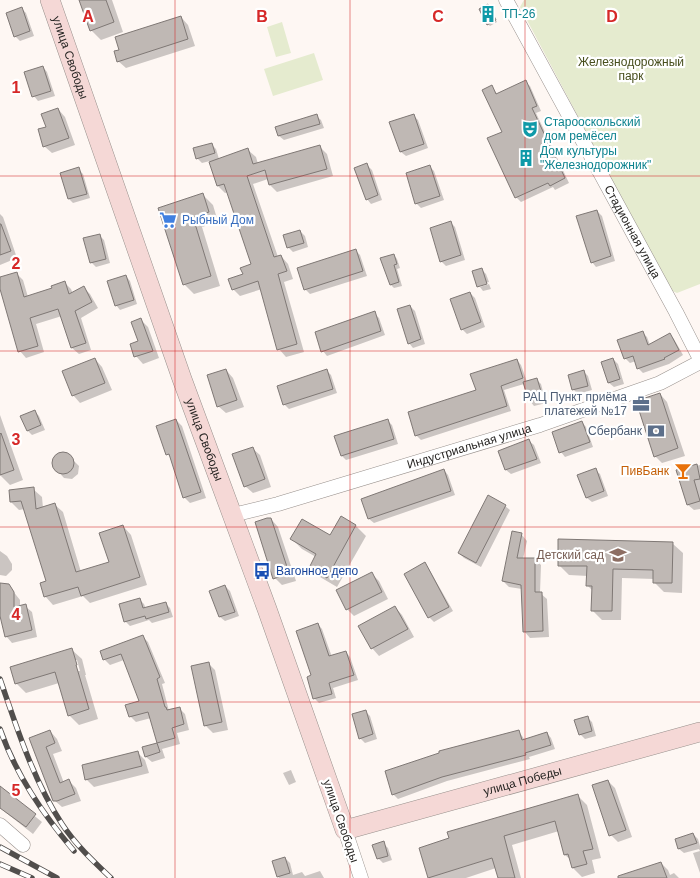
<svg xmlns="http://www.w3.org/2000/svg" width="700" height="878" viewBox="0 0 700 878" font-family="Helvetica,sans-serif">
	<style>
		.green { fill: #e5ebcf }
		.shadow { fill: #0003; fill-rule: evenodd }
		.building { fill: #bfb8b4; stroke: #7f7875 }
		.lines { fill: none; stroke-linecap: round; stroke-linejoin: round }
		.street-casing { stroke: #98918d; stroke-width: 15 }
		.secondary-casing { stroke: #98918d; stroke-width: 20 }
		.street { stroke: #fff; stroke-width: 14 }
		.secondary { stroke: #f5d8d6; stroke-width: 19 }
		.rail-casing { stroke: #514e4c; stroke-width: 5.5 }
		.rail { stroke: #fff; stroke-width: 4; stroke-dasharray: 11; stroke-linecap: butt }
		.grid { fill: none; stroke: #d62828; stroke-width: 1; stroke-opacity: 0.55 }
		.labels { text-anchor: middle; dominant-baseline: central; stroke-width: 4.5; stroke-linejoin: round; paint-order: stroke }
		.culture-label { font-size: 12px; fill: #0d838f; stroke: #fff; text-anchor: start }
		.street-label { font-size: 12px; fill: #272523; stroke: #fff }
		.park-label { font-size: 12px; fill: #484f1e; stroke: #fff }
		.shop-label { font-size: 12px; fill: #366cbe; stroke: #fff; text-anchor: start }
		.service-label { font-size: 12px; fill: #4e5e75; stroke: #fff; text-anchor: end }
		.food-label { font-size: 12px; fill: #c56008; stroke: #fff; text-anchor: end }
		.education-label { font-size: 12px; fill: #785e54; stroke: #fff; text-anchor: end }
		.transit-label { font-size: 12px; fill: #164399; stroke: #fff; text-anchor: start }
		.grid-label { font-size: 16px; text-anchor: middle; font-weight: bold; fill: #d62828; stroke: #fff; stroke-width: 4.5; stroke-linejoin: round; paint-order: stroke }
	</style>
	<rect width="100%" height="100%" fill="#fef7f3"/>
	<!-- green -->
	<path class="green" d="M524,0h176v284l-23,9 -7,-3 -150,-283z
		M282,22l9,31 -15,4 -9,-30z
		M314,53l9,27 -50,16 -9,-27z"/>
	<!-- shadow -->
	<path class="shadow" d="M81,0h31l11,32 -22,8 -10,-10z
		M488,6l9,16 -7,4 -2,-2z
		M22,9l4,4 8,23 -14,5 -5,-5z
		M181,17l7,8 7,21 -69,22 -8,-7 2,-11z
		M43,67l4,5 8,24 -17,5 -4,-5z
		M525,82l5,4 11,25 -5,2 33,70 -14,7 -2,-3 -32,15 -5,-5 -12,-65 -12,-45 6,8z
		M58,109l7,8 10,28 -23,8 -8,-7 3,-18z
		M413,115l5,5 10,28 -22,8 -5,-4z
		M316,116l5,4 3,8 -40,12 -5,-4 -2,-8z
		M211,144l5,5 3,10 29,-9 8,7 2,7 62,-17 7,7 6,22 -56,16 -7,-7 -2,-6 -15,5 25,73 3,-1 7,8 5,15 -9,3 20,70 -18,5 -7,-8 -17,-60 -22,7 -7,-7 20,-24 -25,-73 -3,1 -7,-7 -8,-25 -8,2 -5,-5z
		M367,165l5,5 10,30 -11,4 -4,-5z
		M430,167l4,4 10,29 -23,8 -5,-5z
		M78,169l5,5 7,24 -17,5 -4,-4z
		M203,195l10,10 5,17 -16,5 18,59 -26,8 -10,-10 -24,-75z
		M597,211l5,5 13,45 -19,6 -4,-5z
		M0,214l3,3 14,41 -17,7z
		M451,223l4,4 10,33 -19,6 -5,-5z
		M300,231l5,5 3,11 -15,5 -5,-5z
		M99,235l5,5 6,23 -14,4 -5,-5z
		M356,251l4,4 7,21 -57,18 -5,-5z
		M394,255l3,4 3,9 -3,1 5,17 -8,2 -3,-3 -4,-14z
		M482,270l4,4 3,8 -10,3v2l-1,-1z
		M16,273l7,7 5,17 25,-8 12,-6 6,6 2,5 11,-6 6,6 8,14 -17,10 10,32 -12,4 -7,-6 -10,-32 -26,8 8,28 -18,6 -6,-7 -20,-66v-7z
		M126,276l4,5 7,23 -17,6 -4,-5z
		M489,284l2,5 -8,2 -3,-4z
		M470,293l5,5 10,29 -18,7 -5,-5z
		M410,306l5,5 10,33 -12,4 -4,-5z
		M374,313l5,5 6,17 -58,21 -4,-5z
		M141,320l7,7 11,31 -16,6 -7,-8 3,-14z
		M642,332l5,5 3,8 20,-11 4,5 9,16 -14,9 -26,9 -5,-5 -2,-7 -6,2 -5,-5z
		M95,359l7,8 10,23 -32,13 -7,-8z
		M613,359l5,5 6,20 -10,3 -5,-4z
		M517,360l4,5 6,17 9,-3 5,5 5,19 -12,3 -4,-5 -6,-17 -20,6 7,21 -90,29 -5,-5z
		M226,370l7,8 11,29 -18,6 -8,-7z
		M327,371l4,4 6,18 -48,16 -5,-5z
		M584,372l4,4 4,14 -14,4 -5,-5z
		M660,394l7,8 18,54 -23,7 -7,-7z
		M35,412l4,4 6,14 -13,5 -4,-4z
		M0,415l23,65 -13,5 -10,-10z
		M176,420l6,6 24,72 -16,5 -6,-6 -12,-39 -5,-4z
		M387,420l5,5 6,19 -52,16 -4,-4z
		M582,422l4,5 7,20 -28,10 -4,-5z
		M529,441l5,4 7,18 -30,11 -5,-4 -7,-18z
		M252,448l8,7 11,32 -18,6 -8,-7z
		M60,453l8,2 11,11 -1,8 -6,5 -8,-1 -10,-11 1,-8z
		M700,465v44l-6,1 -6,-5 -10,-34z
		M444,470l4,5 7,20 -81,28 -5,-4 -7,-19z
		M595,470l5,4 8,22 -16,6 -5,-4 -8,-22z
		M33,489l9,8 1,11 11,-4 9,8 18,60 29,-9 13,-37 8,9 16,50 -57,18 -7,-7 -30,9 -8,-9 2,-14 -22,-73 -6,1 -8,-8z
		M505,506l5,4 -29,57 -17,-9 -5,-5z
		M341,518l15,8 10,10 -29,51 -17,-10 -10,-10 6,-10 -14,-8 -10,-10 39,-3z
		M271,519l7,8 18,54 -14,4 -7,-7z
		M521,534l6,7 -4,18h12l6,6 -1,28 7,6 2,38 -19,1 -6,-7 -2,-42 -13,-2 -6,-6z
		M673,544l10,9 -1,40 -18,-1 -10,-10v-3l-32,-1 -1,42h-19l-10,-10 1,-19 -6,-6 1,-9 -19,-1 -10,-10z
		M0,551l7,5 5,8v6l-6,6 -6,-1z
		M425,564l4,5 24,42 -19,11 -5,-5z
		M372,574l7,7 9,18 -34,17 -7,-7z
		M0,585l9,1 11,14v7l5,-1 7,6 5,25 -25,6 -6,-7 -6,-25z
		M225,586l5,5 9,25 -14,5 -5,-4 -9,-26z
		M139,599l5,5 2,5 19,-6 5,5 3,9 -21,6 -3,-3 -19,6 -5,-5z
		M395,607l7,8 12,22 -35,19 -7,-8z
		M318,624l4,5 10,28 14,-5 4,5 8,23 -25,8 3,10 -17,5 -4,-4 -7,-21 5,-2z
		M143,637l5,5 17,41 -3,1 7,27 10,-3 6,6 4,16 -12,3 3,11 -18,5 3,9 -13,4 -6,-5 -3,-9 15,-4 -7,-26 -15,4 -6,-6 11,-14 -17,-42 -14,5 -6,-6z
		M72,650l10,9 4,16h-1l13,44 -19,6 -10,-10 -10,-32 -33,10 -10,-10zM74,660h3l3,11h-2z
		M208,663l7,7 13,60 -15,3 -7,-7z
		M365,711l5,5 7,23 -12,4 -5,-5z
		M587,717l5,5 4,14 -11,3 -5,-5z
		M50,731l7,8 5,12 -9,3 11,29 5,-2 7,7 5,13 -19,6 -8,-7 -23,-61z
		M519,732l6,8 22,-7 4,5 4,11 -26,8 1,2 -83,22 -49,18 -5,-5z
		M138,753l7,7 4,13 -55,14 -8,-8z
		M291,770l5,12 -7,3 -6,-12z
		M608,781l7,7 17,49 -14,5 -7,-7z
		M0,788l42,34 -9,12 -33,-26z
		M578,796l9,9 14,53 -9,2 3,13 -13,4 -9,-9 -2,-8 -6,-5 -6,-24 -47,14 9,33h-22l-3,-10 -30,10h-37l-9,-30z
		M693,834l5,5 2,7v27l-7,-20 7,-2 -1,-2 -15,4 -5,-4z
		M383,843l5,5 4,12 -9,3 -5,-5z
		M285,858l5,5 3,12 9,-3 3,4 15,-5 4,7h-45l-1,-2z
		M661,863l7,7 2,5 4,-2 5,5h-52z"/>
	<!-- building -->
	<path class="building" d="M79,0h27l8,22 -24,9z
		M488,4l8,16 -9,5 -8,-16z
		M22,7l8,24 -16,6 -8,-24z
		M181,16l7,23 -71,23 -3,-11 5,-1 -4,-13z
		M43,66l8,25 -19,6 -8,-25z
		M526,80l11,26 -5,2 33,70 -15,8 -2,-3 -33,15 -28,-60 15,-6 -20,-42 10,-5 4,9z
		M58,108l11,30 -26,9 -5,-18 8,-2 -5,-13z
		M317,114l3,10 -42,12 -3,-9z
		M414,114l10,30 -24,8 -11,-30z
		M212,143l3,10 -19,6 -3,-11z
		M320,145l7,24 -58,16 -4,-15 -18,6 27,81 7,-2 6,16 -9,3 19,70 -20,6 -19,-69 -26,9 -4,-11 15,-5 -3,-6 11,-4 -27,-80 -7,2 -8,-24 39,-14 5,16z
		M367,163l11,32 -12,5 -12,-32z
		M430,165l10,31 -25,8 -9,-31z
		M79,167l8,27 -19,5 -8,-26z
		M203,193l6,19 -16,5 18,59 -28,9 -25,-77z
		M597,210l14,46 -20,7 -15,-47z
		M451,221l10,34 -21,7 -10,-34z
		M0,224h1l10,27 -11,4z
		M300,230l4,13 -17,5 -4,-13z
		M100,234l6,25 -16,4 -7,-25z
		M356,249l7,22 -59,19 -7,-22z
		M394,254l3,10 -3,1 5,17 -9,3 -10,-27z
		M482,268l5,16 -10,3 -5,-16z
		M17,272l7,25 28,-9 -1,-2 14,-5 4,13 15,-8 8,16 -17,9 11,32 -15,5 -13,-39 -28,9 8,28 -20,6 -18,-63v-12z
		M126,275l8,25 -19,6 -8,-25z
		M470,292l11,30 -20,8 -11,-31z
		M410,305l11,34 -13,5 -11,-35z
		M375,311l6,20 -60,21 -6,-20z
		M141,318l12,33 -19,6 -4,-13 8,-3 -7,-19z
		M643,331l5,14 22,-12 9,17 -15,8 1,1 -28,10 -4,-13 -9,3 -7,-19z
		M95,358l10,25 -33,13 -10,-25z
		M613,358l7,21 -12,4 -7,-21z
		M517,359l6,19 -22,8 6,20 -92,30 -7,-24 68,-22 -6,-16z
		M226,369l11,31 -20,7 -10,-32z
		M327,369l6,20 -50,16 -6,-19z
		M584,370l4,16 -16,4 -4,-15z
		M537,378l6,20 -14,4 -6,-20z
		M660,393l18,55 -24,9 -18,-56z
		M35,410l6,15 -14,6 -7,-15z
		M176,419l25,73 -18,6 -14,-44 -3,1 -10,-29z
		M388,419l6,20 -53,17 -7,-20z
		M582,421l8,21 -31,11 -7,-21z
		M1,433l13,37 -14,5v-41z
		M529,439l8,20 -32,11 -7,-19z
		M253,447l12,32 -21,8 -12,-33z
		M52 463a11 11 0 1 1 22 0a11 11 0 1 1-22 0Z
		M697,464l3,15 -6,1 6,21 -13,4 -11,-35z
		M596,468l8,23 -18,7 -9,-23z
		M444,469l7,22 -83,28 -7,-20z
		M34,487l2,22 19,-6 21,69 33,-10 -10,-29 24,-8 17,52 -59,19 -3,-9 -34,10 -4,-14 6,-2 -25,-80 -11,1 -1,-12z
		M488,495l18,10 -30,58 -18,-10z
		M341,516l15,9 -29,53 -18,-10 7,-14 -26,-15 12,-20 28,16z
		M267,518h4l18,55 -16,6 -18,-57z
		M512,531l10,2 -5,25h18v34h7l1,39 -20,1 -2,-47 -19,-4z
		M558,539l115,3 -1,41h-19v-13l-40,-1 -1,42h-21l1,-25h-6l1,-20h-29z
		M425,562l24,45 -21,11 -24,-44z
		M372,572l10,20 -36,18 -10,-20z
		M0,583l9,1 5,8v15l12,-3 6,26 -27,7 -5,-21z
		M225,585l10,27 -16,5 -10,-26z
		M140,598l3,10 23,-6 3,10 -23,7 -1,-3 -21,6 -5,-18z
		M395,606l13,23 -37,20 -13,-23z
		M318,623l11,33 17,-5 8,24 -25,8 3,11 -19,5 -6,-22 4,-2 -15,-44z
		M143,635l17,42 -3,2 8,28h1l1,3 13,-3 4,17 -12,4 3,10 -18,5 3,9 -15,5 -3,-10 15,-4 -9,-31 -19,5 -4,-12 14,-4 -18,-47 -18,6 -3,-9z
		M72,648l5,17h-1l13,44 -21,7 -13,-44 -40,12 -5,-17z
		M209,662l13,60 -18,4 -13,-60z
		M366,710l7,24 -14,5 -7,-25z
		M588,716l4,15 -13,4 -5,-15z
		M50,730l5,13 -9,4 14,36 9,-4 6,15 -18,7h-4l-24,-63z
		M519,730l3,10 25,-8 4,13 -26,8 1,2 -84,22 -50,18 -7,-24 54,-18v-2z
		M138,751l4,15 -57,14 -3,-15z
		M608,780l18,50 -17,6 -17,-51z
		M0,786l36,28 -10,13 -26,-19z
		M578,794l15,55 -10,2 4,13 -15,4 -4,-14 -4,1 -9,-34 -51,15 11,42h-17l-6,-20 -64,20 -9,-30 30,-10 -2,-6z
		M693,833l4,10 -19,6 -3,-10z
		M384,841l4,15 -11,3 -5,-14z
		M285,857l5,16 -13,4 -5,-16z
		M661,862l6,16h-49v-2z"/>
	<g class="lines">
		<!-- street casing -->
		<g class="street-casing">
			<g id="street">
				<path id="s1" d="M506,0l170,312 24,47"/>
				<path id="s2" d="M233,515l45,-11 262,-79 120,-42 40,-21"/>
				<path d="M0,825l23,20"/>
				<path d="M345,830l16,48"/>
			</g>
		</g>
		<!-- secondary casing -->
		<g class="secondary-casing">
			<g id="secondary">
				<path id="s3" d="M50,0l132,379 85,230 78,221 355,-98"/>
			</g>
		</g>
		<!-- street -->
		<use href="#street" class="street"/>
		<!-- secondary -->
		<use href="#secondary" class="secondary"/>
		<!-- rail casing -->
		<g class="rail-casing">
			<path id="rail" d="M0,679c17,49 33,101 62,145 13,20 31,37 49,54
				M0,729c16,46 43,85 74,122
				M0,847l57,31
				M0,864l32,14"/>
		</g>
		<!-- rail -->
		<use href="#rail" class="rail"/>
	</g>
	<!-- grid -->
	<path class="grid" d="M175,0v878M350,0v878M525,0v878M0,176h700M0,351h700M0,527h700M0,702h700"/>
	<!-- icons -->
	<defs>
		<g id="building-bare" transform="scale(1.35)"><path d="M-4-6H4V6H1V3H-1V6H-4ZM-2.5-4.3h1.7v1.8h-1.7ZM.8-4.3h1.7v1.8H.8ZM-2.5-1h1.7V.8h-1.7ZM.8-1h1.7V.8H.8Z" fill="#0f9aa8" stroke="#fff" stroke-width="2.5" paint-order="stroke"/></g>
		<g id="theatre-bare" transform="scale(1.35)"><path d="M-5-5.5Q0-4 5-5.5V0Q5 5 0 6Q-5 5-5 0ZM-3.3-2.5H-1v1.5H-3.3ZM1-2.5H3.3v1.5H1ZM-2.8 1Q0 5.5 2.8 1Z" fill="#0f9aa8" stroke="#fff" stroke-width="2.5" paint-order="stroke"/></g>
		<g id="supermarket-bare" transform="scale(1.35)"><path d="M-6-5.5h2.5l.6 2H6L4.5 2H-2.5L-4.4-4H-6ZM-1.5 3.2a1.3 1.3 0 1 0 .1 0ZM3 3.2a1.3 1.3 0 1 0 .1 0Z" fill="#3f7fe0" stroke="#fff" stroke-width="2.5" paint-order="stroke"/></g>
		<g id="office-bare" transform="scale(1.35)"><path d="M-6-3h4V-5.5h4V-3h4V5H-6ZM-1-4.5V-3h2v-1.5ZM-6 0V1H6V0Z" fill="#5c6f8a" stroke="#fff" stroke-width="2.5" paint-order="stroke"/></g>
		<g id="bank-bare" transform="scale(1.35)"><path d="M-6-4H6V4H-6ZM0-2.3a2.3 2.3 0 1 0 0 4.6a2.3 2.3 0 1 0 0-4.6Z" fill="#5c6f8a" stroke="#fff" stroke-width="2.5" paint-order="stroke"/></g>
		<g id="bar-bare" transform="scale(1.35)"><path d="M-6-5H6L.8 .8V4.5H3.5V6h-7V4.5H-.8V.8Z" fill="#e8710a" stroke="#fff" stroke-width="2.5" paint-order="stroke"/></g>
		<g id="school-bare" transform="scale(1.35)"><path d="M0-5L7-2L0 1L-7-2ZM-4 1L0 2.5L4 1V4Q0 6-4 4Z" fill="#8d6e63" stroke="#fff" stroke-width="2.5" paint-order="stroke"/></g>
		<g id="bus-bare" transform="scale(1.35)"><path d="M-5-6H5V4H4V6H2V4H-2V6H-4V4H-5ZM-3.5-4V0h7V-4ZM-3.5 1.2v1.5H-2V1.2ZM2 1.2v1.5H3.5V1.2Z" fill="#1a4fb4" stroke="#fff" stroke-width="2.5" paint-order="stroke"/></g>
	</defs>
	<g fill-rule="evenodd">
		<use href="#building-bare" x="488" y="14"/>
		<use href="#theatre-bare" x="530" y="129"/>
		<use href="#building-bare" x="526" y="158"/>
		<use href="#supermarket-bare" x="168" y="220"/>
		<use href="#office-bare" x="641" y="404"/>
		<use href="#bank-bare" x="656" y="431"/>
		<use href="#bar-bare" x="683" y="471"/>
		<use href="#school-bare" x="618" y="555"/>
		<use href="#bus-bare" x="262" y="571"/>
	</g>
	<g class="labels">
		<!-- culture labels -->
		<g class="culture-label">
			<text x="502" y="14">ТП-26</text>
			<text x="544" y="122">Старооскольский<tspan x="544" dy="14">дом ремёсел</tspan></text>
			<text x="540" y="151">Дом культуры<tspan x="540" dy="14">"Железнодорожник"</tspan></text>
		</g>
		<!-- street labels -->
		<g class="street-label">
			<text stroke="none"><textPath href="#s3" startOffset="61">улица Свободы</textPath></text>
			<text stroke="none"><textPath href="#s1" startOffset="264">Стадионная улица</textPath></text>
			<text stroke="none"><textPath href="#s3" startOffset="466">улица Свободы</textPath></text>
			<text stroke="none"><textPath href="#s2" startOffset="246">Индустриальная улица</textPath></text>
			<text stroke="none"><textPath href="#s3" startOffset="1065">улица Победы</textPath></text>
			<text transform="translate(341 821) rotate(71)">улица Свободы</text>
		</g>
		<!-- park labels -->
		<g class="park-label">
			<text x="631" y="62">Железнодорожный<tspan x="631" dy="14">парк</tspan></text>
		</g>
		<!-- shop labels -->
		<g class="shop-label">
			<text x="182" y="220">Рыбный Дом</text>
		</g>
		<!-- service labels -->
		<g class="service-label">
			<text x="627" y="397">РАЦ Пункт приёма<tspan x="627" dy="14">платежей №17</tspan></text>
			<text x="642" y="431">Сбербанк</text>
		</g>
		<!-- food labels -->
		<g class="food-label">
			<text x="669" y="471">ПивБанк</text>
		</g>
		<!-- education labels -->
		<g class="education-label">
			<text x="604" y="555">Детский сад</text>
		</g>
		<!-- transit labels -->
		<g class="transit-label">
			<text x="276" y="571">Вагонное депо</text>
		</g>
	</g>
	<g class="grid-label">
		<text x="88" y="22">A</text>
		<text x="262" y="22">B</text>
		<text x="438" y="22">C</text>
		<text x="612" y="22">D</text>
		<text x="16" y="93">1</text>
		<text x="16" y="269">2</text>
		<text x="16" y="445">3</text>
		<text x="16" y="620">4</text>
		<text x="16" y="796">5</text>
	</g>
</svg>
